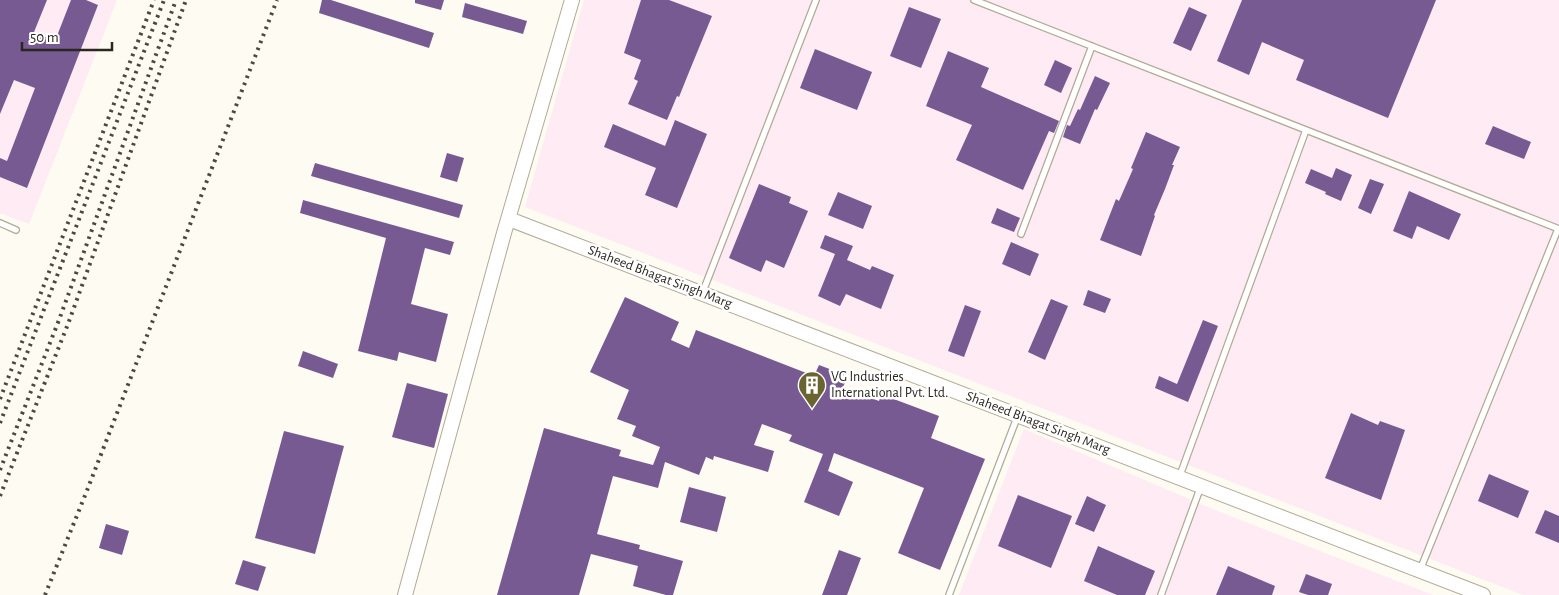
<svg xmlns="http://www.w3.org/2000/svg" width="1559" height="595" viewBox="0 0 1559 595" font-family="'Alegreya Sans',sans-serif">
	<style>
		.industrial { fill: #feebf4 }
		.building { fill: #785a92 }
		.lines { fill: none; stroke-linecap: round; stroke-linejoin: round }
		.service-casing { stroke: #b2aa97; stroke-width: 8 }
		.tertiary-casing { stroke: #b2aa97; stroke-width: 16 }
		.service { stroke: #fff; stroke-width: 5.5 }
		.tertiary { stroke: #fff; stroke-width: 14 }
		.rail { stroke: #4b4840; stroke-width: 4; stroke-dasharray: 2.5 5; stroke-linecap: butt }
		.labels { text-anchor: middle; dominant-baseline: central; stroke-width: 5; stroke-linejoin: round; paint-order: stroke }
		.street-label { font-size: 14px; fill: #2a271f; stroke: #fff }
		.poi-label { font-size: 14px; fill: #2a271f; stroke: #fff; text-anchor: start }
	</style>
	<rect width="100%" height="100%" fill="#fefbf2"/>
	<!-- industrial -->
	<path class="industrial" d="M0,0h117l-88,224 -29,-11z
		M584,0h975v595h-36l-998,-388z
		M1024,429l196,83 213,83h-474z"/>
	<!-- building -->
	<path class="building" d="M0,0h47l-13,32 21,9 16,-41h15l12,5 -71,183 -27,-11v-19l7,3 28,-73 -21,-8 -14,34z
		M322,0h9l103,33 -5,15 -110,-35z
		M415,0h29l-3,10 -26,-7z
		M641,0h28l43,16 -25,61 -8,20 -2,-1 -10,24 -39,-16 10,-23 -4,-2 7,-19 -17,-7z
		M1242,0h194l-48,118 -92,-38 8,-20 -42,-18 -13,33 -32,-14z
		M465,3l62,18 -4,13 -61,-17z
		M909,7l32,12 -20,49 -31,-12z
		M1189,7l18,8 -16,36 -18,-8z
		M815,49l57,23 -15,38 -57,-22z
		M948,51l41,17 -8,19 78,34 -5,12 -5,-2 -26,59 -67,-30 16,-35 -46,-19z
		M1055,60l17,8 -11,25 -17,-8z
		M1095,76l15,7 -13,27 -2,-1 -15,35 -17,-7 4,-12 3,1 8,-17 2,1z
		M675,120l32,14 -30,74 -32,-13 11,-27 -52,-21 9,-23 52,22z
		M1493,126l38,16 -7,17 -39,-15z
		M1146,132l34,15 -8,18h2l-9,24 -11,26 1,1 -14,40 -41,-16 16,-41 3,2 14,-32 -2,-1z
		M447,153l17,5 -7,24 -17,-5z
		M315,163l148,42 -4,13 -148,-42z
		M1336,168l16,7 -11,26 -16,-7 1,-2 -21,-9 6,-14 21,9z
		M1370,179l14,5 -13,30 -13,-6z
		M759,184l32,13 -2,6 19,8 -24,57 -18,-8 -5,12 -32,-14z
		M1409,191l52,23 -12,26 -32,-14 -5,13 -19,-8z
		M838,192l34,14 -9,23 -35,-14z
		M303,200l151,42 -4,13 -25,-7 -14,56 37,10 -12,48 -37,-10 -2,9 -39,-10 28,-113 -86,-25z
		M997,208l23,10 -6,14 -23,-9z
		M825,235l28,11 -6,14 23,10 2,-4 22,9 -13,34 -35,-15 -6,12 -22,-10 17,-42 -15,-6z
		M1011,242l28,12 -9,22 -28,-12z
		M1088,290l23,9 -6,14 -22,-8z
		M625,297l54,25 -8,18 18,8 7,-18 118,46 5,-11 29,11 -5,11 36,14 4,-11 9,3 -1,5 48,18 -8,22 54,21 -45,111 -42,-17 26,-65 -90,-35 -6,18 25,11 -14,34 -35,-14 19,-48 -34,-13 3,-6 -30,-11 -8,21 20,6 -6,21 -54,-16 -1,4 -7,-3 -7,18 -34,-13 -7,26 -45,-12 -16,58 43,11 -1,4 44,12 -10,34h-7l-33,-9 5,-20 -47,-12 -12,41h-82l47,-167 77,22 -2,6 34,9 7,-18 -28,-11 4,-10 -19,-7 12,-29 -39,-18z
		M1051,299l17,7 -23,54 -17,-8z
		M965,305l16,6 -17,46 -16,-6z
		M1203,320l15,6 -30,76 -33,-14 4,-12 18,8z
		M303,351l35,13 -5,14 -35,-12z
		M407,383l41,11 -14,54 -42,-11z
		M1351,413l27,12 2,-4 25,9 -24,70 -56,-22z
		M284,431l60,15 -29,108 -60,-16z
		M1489,474l40,17 -11,27 -40,-17z
		M689,487l37,10 -9,35 -37,-10z
		M1018,495l54,21 -21,52 -53,-22z
		M1087,496l19,9 -12,27 -19,-8z
		M1545,510l14,6v27l-24,-10z
		M106,524l23,7 -7,24 -23,-7z
		M1098,546l57,25 -10,24h-28l-33,-14z
		M839,550l22,8 -14,37h-25z
		M243,560l23,7 -8,24 -23,-7z
		M1228,566l47,20 -3,9h-56z
		M1306,574l26,10 -4,11h-20l-9,-3z"/>
	<g class="lines">
		<!-- service casing -->
		<g class="service-casing">
			<path id="service" d="M974,0l585,229
				M0,223l16,7
				M1021,234l71,-188
				M702,294l114,-294
				M1179,478l127,-348
				M1420,570l138,-341
				M949,595l69,-180
				M1161,595l40,-109"/>
		</g>
		<!-- tertiary casing -->
		<g class="tertiary-casing">
			<path id="tertiary" d="M509,219l974,376
				M405,595l99,-362 68,-233"/>
		</g>
		<!-- service -->
		<use href="#service" class="service"/>
		<!-- tertiary -->
		<use href="#tertiary" class="tertiary"/>
		<!-- rail -->
		<path class="rail" d="M0,399l154,-399
			M0,423l164,-423
			M0,470l59,-150 117,-320
			M0,496l68,-172 118,-324
			M45,595l43,-107 189,-488"/>
	</g>
	<!-- icons -->
	<defs>
		<g id="building-pin" transform="scale(1.4375)"><path d="M0 17L-7.5 6A9.5 9.5 0 1 1 7.5 6Z" fill="#696430" stroke="#fff"/><path d="M-4-6H4V6H1V3H-1V6H-4ZM-2.5-4.3h1.7v1.8h-1.7ZM.8-4.3h1.7v1.8H.8ZM-2.5-1h1.7V.8h-1.7ZM.8-1h1.7V.8H.8Z" fill="#fff"/></g>
	</defs>
	<g fill-rule="evenodd">
		<use href="#building-pin" x="812" y="385"/>
	</g>
	<g class="labels">
		<!-- street labels -->
		<g class="street-label">
			<text transform="translate(660 277) rotate(21)">Shaheed Bhagat Singh Marg</text>
			<text transform="translate(1038 423) rotate(21)">Shaheed Bhagat Singh Marg</text>
		</g>
		<!-- poi labels -->
		<g class="poi-label">
			<text x="831" y="377">VG Industries<tspan x="831" dy="16">International Pvt. Ltd.</tspan></text>
		</g>
	</g>
	<!-- scale -->
	<path d="M22 42v8h90v-8" fill="none" stroke="#2a271f" stroke-width="2.5"/>
	<text x="30" y="42" font-size="15" fill="#2a271f" stroke="#ffffff" stroke-width="4" paint-order="stroke">50 m</text>
</svg>
